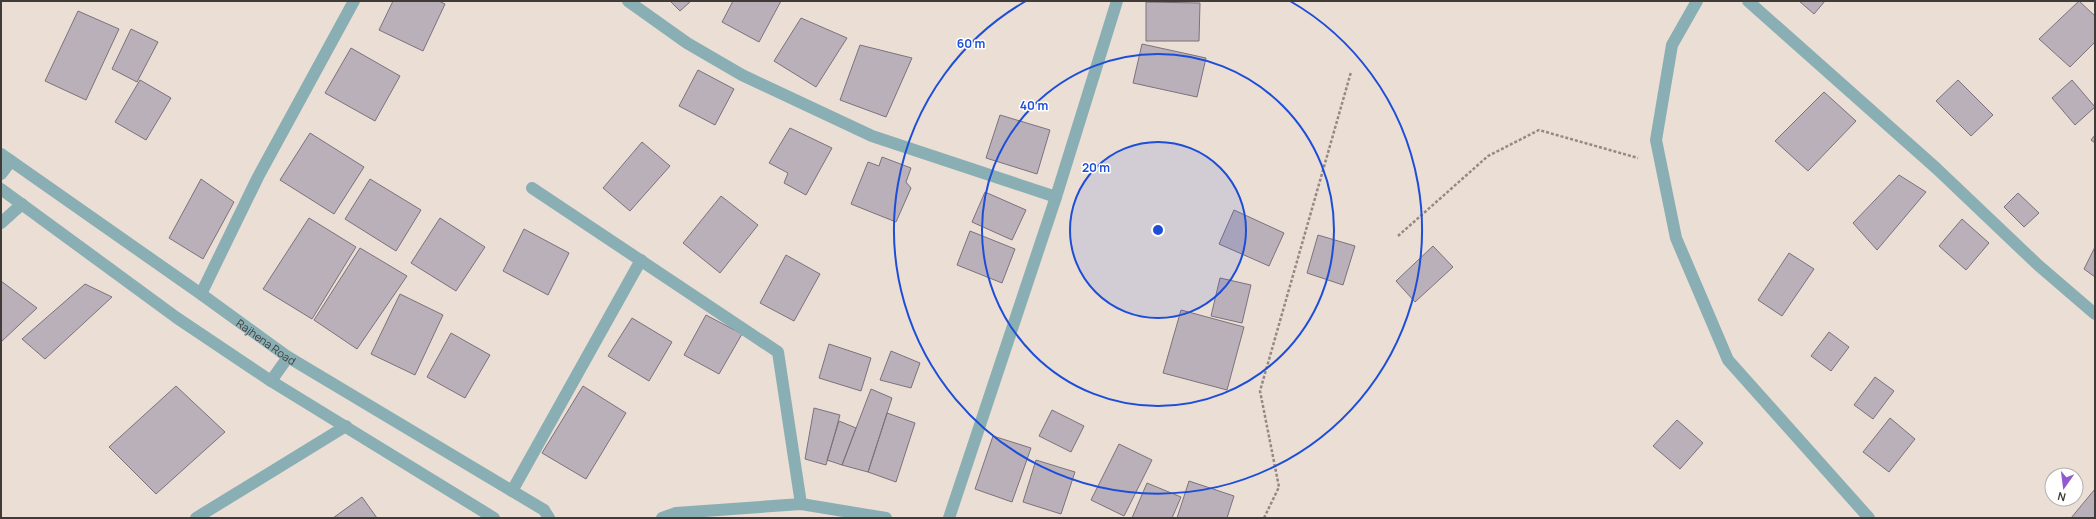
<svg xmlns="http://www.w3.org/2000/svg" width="2096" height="519" viewBox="0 0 2096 519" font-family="Manrope,sans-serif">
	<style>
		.building { fill: #bab0ba; stroke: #7c727c }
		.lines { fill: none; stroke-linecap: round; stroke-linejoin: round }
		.path { stroke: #938a83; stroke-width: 2.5; stroke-dasharray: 3 2; stroke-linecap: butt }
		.street { stroke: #89afb5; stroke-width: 12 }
		.ring { fill: none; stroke: #1d4ed8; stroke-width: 2 }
		.labels { text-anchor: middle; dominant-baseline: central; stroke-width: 3; stroke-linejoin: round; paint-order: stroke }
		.street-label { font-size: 11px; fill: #403b37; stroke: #fff }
		.centre { fill: #1d4ed8; stroke: #fff; stroke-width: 2 }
		.ring-label { font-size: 12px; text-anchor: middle; font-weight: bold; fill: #1d4ed8; stroke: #fff; stroke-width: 3; stroke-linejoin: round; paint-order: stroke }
	</style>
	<rect width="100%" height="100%" fill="#ebded5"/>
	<!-- building -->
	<path class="building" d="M393,1h46l6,3 -22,47 -44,-21z
		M670,1h21l-11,10z
		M733,1h48l-22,41 -37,-20z
		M1799,1h26l-11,13z
		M2079,1l16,15v26l-25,25 -31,-28z
		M1146,2l54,1 -1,38h-53z
		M78,11l41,18 -33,71 -41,-19z
		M801,18l46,20 -31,49 -42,-26z
		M131,29l27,13 -21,40 -25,-13z
		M1142,44l64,14 -9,39 -64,-14z
		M860,45l52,13 -26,59 -46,-17z
		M351,48l49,28 -25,45 -50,-28z
		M698,70l36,19 -19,36 -36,-19z
		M140,80l31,18 -25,42 -31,-18z
		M1958,80l35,35 -22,21 -35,-35z
		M2072,80l23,27 -20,18 -23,-27z
		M1824,92l32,29 -48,50 -33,-30z
		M1000,115l50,15 -13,44 -51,-16z
		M790,128l42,20 -26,47 -22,-12 4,-10 -19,-10z
		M310,133l54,34 -30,47 -54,-34z
		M2095,135v8l-4,-3z
		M642,142l28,24 -40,45 -27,-23z
		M882,157l29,11 -5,14 5,6 -15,34 -45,-18 17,-42 11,4z
		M1899,175l27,17 -49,58 -24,-27z
		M201,179l33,23 -31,57 -34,-21z
		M370,179l51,31 -25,41 -51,-32z
		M985,192l41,18 -14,30 -40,-18z
		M2018,193l21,20 -15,14 -20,-20z
		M721,196l37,29 -38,48 -37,-30z
		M1234,210l50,23 -15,33 -50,-22z
		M309,218l47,29 -44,72 -49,-30z
		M440,218l45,29 -29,44 -45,-28z
		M1962,219l27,24 -23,27 -27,-24z
		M524,229l45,24 -21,42 -45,-24z
		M970,231l45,18 -13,34 -45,-18z
		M1318,235l37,11 -12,39 -36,-12z
		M1433,246l20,21 -38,35 -19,-21z
		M2095,247v30l-11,-8z
		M360,248l47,28 -50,73 -43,-29z
		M1789,253l25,16 -32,47 -24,-16z
		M786,255l34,19 -26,47 -34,-18z
		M1220,278l31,7 -9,38 -31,-7z
		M1,281l36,27 -36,34z
		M85,284l27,13 -67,62 -23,-20z
		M400,294l43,21 -28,60 -44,-21z
		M1181,310l63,17 -17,63 -64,-17z
		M706,315l36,19 -23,40 -35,-19z
		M632,318l40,24 -23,39 -41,-25z
		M1829,332l20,15 -18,24 -20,-15z
		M451,333l39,22 -25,43 -38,-21z
		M829,344l42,14 -10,33 -42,-13z
		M891,351l29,12 -9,25 -31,-8z
		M1875,377l19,14 -21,28 -19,-14z
		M176,386l49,46 -69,62 -47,-47z
		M583,386l43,27 -40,66 -44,-26z
		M871,389l21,9 -24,74 -26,-7z
		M814,408l26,7 -14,50 -21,-6z
		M1052,410l32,16 -13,26 -32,-16z
		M887,413l28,10 -19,59 -28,-10z
		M1890,418l25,21 -26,33 -26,-20z
		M1677,420l26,23 -23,26 -27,-23z
		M839,421l17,7 -14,37 -15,-5z
		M993,436l38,12 -19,54 -37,-13z
		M1119,444l33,16 -28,56 -33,-16z
		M1036,460l39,12 -14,42 -38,-12z
		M1189,481l45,15 -7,22h-50z
		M1147,483l34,14 -9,21h-40z
		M2095,489v29h-24z
		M362,497l15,21h-44z"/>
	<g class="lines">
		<!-- path -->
		<path class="path" d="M1398,236l90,-80 51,-26 99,28
			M1264,518l15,-31 -19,-96 91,-319"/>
		<!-- street -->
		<g class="street">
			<path d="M628,1l59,42 55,32 130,61 184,61"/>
			<path d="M1697,1l-25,44 -16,95 20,98 52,122 141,158"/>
			<path d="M1748,1l188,167 102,97 57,49"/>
			<path id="s1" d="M1,154l200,140 87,63 256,153 5,8"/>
			<path d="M1,174l10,-13"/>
			<path d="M532,188l246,164 23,152"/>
			<path d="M1,189l176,129 94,63 223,137"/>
			<path d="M1,223l21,-19"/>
			<path d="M201,294l57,-117 96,-176"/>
			<path d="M271,381l17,-24"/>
			<path d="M512,491l129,-231"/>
			<path d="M196,518l150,-92"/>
			<path d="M662,518l14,-5 125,-9 85,14"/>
			<path d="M949,518l107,-321 61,-196"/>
		</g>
	</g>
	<!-- distance rings -->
	<circle cx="1158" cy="230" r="88" fill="#1d4ed8" fill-opacity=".12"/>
	<g class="ring">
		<circle cx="1158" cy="230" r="88"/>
		<circle cx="1158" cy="230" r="176"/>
		<path d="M1290 1A264 264 0 1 1 1026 1"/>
	</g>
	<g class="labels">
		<!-- street labels -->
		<g class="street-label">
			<text stroke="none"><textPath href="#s1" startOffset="325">Rajhena Road</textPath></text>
		</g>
	</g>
	<circle cx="1158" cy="230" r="6" class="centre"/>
	<g class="ring-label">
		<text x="971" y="48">60 m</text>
		<text x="1034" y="110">40 m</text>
		<text x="1096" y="172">20 m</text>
	</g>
	<!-- border -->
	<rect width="2096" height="519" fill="none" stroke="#403b37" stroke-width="4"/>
	<!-- north arrow -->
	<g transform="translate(2064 487) rotate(194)"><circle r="19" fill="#ffffff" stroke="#b3b1af"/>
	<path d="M0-3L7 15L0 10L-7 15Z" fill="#9259d1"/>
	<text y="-6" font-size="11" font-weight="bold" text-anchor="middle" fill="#403b37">N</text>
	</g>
</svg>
